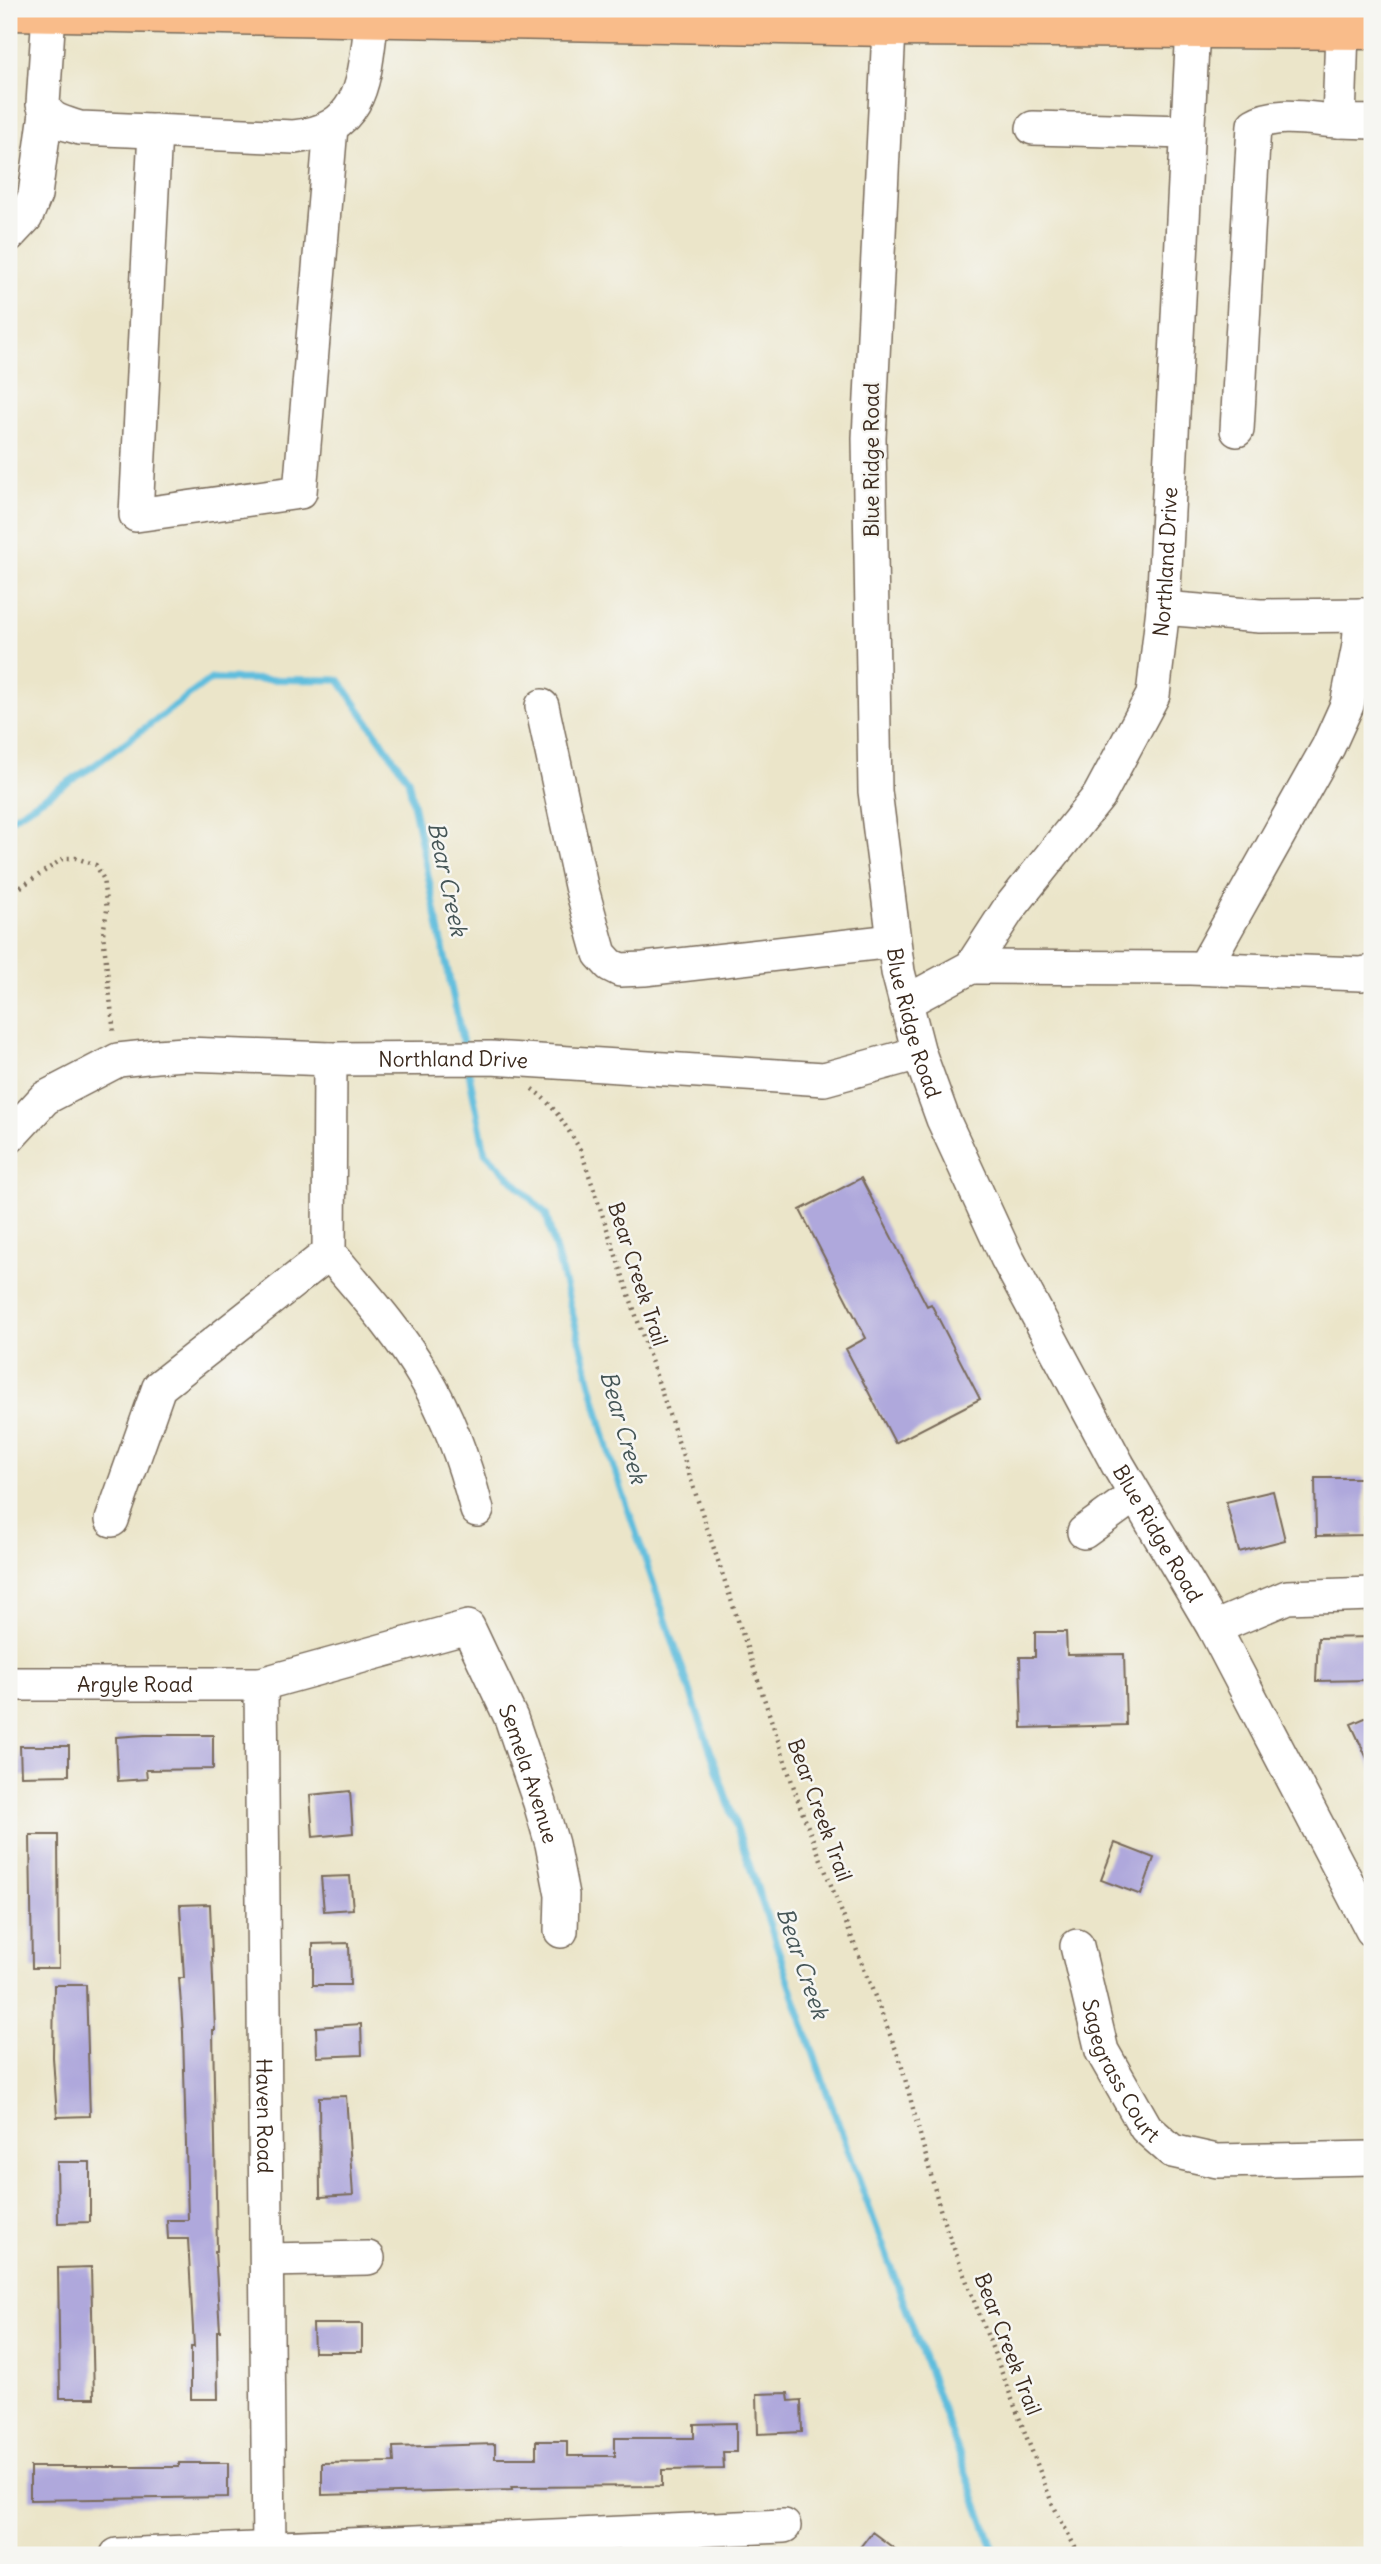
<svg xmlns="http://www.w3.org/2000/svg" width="1381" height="2564" viewBox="0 0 1381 2564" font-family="Delius,sans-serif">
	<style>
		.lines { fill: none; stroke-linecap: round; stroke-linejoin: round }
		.stream { stroke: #5fbddd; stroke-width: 7 }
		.building { fill: #afa8dc }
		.minor-casing { stroke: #796b5a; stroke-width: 36 }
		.major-casing { stroke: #796b5a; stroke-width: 41 }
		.path { stroke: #796b5a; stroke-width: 4.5; stroke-dasharray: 2 5; stroke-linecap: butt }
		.minor { stroke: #fff; stroke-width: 33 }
		.major { stroke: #f9bc8a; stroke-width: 38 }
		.labels { text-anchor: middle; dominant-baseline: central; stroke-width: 5; stroke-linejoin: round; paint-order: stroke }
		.street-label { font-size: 21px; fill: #3b2a1e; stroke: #f6f6f2 }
		.water-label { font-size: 23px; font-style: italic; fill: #465657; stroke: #f6f6f2 }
	</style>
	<rect width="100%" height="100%" fill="#f6f6f2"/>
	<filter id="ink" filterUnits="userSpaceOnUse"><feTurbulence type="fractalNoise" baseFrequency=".0143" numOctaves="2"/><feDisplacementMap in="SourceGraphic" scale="14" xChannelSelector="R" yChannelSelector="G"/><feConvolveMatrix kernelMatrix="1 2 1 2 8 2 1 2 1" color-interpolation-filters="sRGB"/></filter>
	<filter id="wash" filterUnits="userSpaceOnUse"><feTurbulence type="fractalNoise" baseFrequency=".00686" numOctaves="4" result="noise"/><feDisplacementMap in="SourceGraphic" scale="28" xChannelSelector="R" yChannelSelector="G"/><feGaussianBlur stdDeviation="1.57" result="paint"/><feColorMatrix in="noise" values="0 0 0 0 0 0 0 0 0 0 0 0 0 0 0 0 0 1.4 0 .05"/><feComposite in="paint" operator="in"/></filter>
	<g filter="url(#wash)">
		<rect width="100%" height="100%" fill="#ebe5c9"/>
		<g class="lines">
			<!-- stream -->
			<path class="stream" d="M9,820l83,-53 119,-88 128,1 69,99 56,270
				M468,1068l17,84 61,62 65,245 214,628 171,468"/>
		</g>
		<g id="blocks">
			<!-- building -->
			<path class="building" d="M861,1178l66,128 4,-2 49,95 -85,44 -49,-94 20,-11 -66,-128z
				M1315,1478h49l1,57 -49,1z
				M1273,1491l12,49 -46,12 -13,-50z
				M1035,1632h31l1,23 57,-1 2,71 -104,3 -2,-71h15z
				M1372,1637v43l-56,1 2,-43z
				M1372,1715v54l-21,-45z
				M145,1735h68v34l-67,1 1,9 -29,2 -2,-44z
				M20,1746h49v29l-48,1z
				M350,1791l3,42 -40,4 -3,-42z
				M30,1835h28l1,133h-27z
				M1115,1843l39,15 -13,37 -40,-15z
				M350,1876l3,33 -29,2 -3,-34z
				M210,1904l5,126h-2l4,221h-2l5,80h-3l1,68h-27v-52h3l-6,-108h-20l-1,-19h21l-5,-188 -4,-54h5l-4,-73z
				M349,1943l1,42h-37v-41z
				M54,1985h32l4,131 -33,1 -4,-60z
				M361,2024l1,31 -45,2 -1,-30z
				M346,2096l7,99 -33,2 -1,-100z
				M57,2162h33v60l-32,1z
				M91,2267l3,131h-34l-2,-130z
				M313,2324h49v28h-48z
				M788,2393l1,8 12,-1 1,32 -44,2 -1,-40z
				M736,2423v29h-13l1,17 -62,1v16l-151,1 1,3 -190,5v-32l72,-1 -1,-15 102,-3v14h41v-17h31v15h48v-18h79v-14z
				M179,2463h49v34l-198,3v-33h149z
				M872,2532l31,23h-49z"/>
		</g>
	</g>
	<g filter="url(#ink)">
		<use href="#blocks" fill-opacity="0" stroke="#796b5a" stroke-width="2"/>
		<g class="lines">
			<!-- minor casing -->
			<g class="minor-casing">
				<g id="minor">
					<path id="s1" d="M890,9l-21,429 6,353 23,181 21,81 24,66 64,139 111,207 96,163 158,302"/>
					<path d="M49,12l-6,92c5,17 21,19 37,24l214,9c72,-8 70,-61 78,-120"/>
					<path d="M1342,29l-3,92 33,1"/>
					<path d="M1033,128l154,4"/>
					<path d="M155,131l-19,384 164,-23 31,-365"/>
					<path d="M9,235l17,-18 9,-22 11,-82"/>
					<path d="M1237,430l17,-305c24,-14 59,-5 85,-4"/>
					<path d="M1163,608l97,8 112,-1"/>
					<path d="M542,706l39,180 19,68 10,11 10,5 24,-1 249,-28"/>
					<path d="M971,967l219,1 171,6 11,-2"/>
					<path d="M1204,968l124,-221 19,-42 12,-60 2,-30"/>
					<path id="s2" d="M906,1002l65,-35 37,-57 91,-114 54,-101 10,-87 30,-581"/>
					<path d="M330,1059l-1,194c33,39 69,78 95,123 25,41 41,87 53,134"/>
					<path id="s3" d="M9,1137l36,-39 73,-38 38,-4 29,-2 145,5 161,-1 333,21 95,-26"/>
					<path d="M112,1520l47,-133 170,-134"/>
					<path d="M1084,1532l51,-37"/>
					<path d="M1214,1628l73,-31 85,-3"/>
					<path id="s4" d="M9,1684h252l207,-57 43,91 29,85 12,41 10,51 -1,36"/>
					<path id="s5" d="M261,1684l8,866"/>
					<path id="s6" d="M1077,1946l25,105 44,77 26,23 45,10 155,-3"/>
					<path d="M267,2260l101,-2"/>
					<path d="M117,2555l667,-29"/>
				</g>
			</g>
			<!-- major casing -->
			<g class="major-casing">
				<path id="major" d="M9,11l880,16 483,3"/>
			</g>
			<!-- path -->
			<path class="path" d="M9,895l55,-37h12l20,7 7,13 4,32 -4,24 11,100
				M532,1089c22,15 35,39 49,62l220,658 99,251 43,160 109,283 27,52"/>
			<!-- minor -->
			<use href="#minor" class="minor"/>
			<!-- major -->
			<use href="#major" class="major"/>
		</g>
	</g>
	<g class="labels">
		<!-- street labels -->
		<g class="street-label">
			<text transform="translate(871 460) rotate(-90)">Blue Ridge Road</text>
			<text stroke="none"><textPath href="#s2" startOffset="536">Northland Drive</textPath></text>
			<text stroke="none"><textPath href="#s1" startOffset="1018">Blue Ridge Road</textPath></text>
			<text stroke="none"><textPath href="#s3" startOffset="471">Northland Drive</textPath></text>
			<text transform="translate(638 1274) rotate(72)">Bear Creek Trail</text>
			<text stroke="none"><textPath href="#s1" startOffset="1586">Blue Ridge Road</textPath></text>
			<text stroke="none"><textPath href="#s4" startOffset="126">Argyle Road</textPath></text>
			<text stroke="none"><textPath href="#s4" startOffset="626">Semela Avenue</textPath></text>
			<text transform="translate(820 1810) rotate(70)">Bear Creek Trail</text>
			<text stroke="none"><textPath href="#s6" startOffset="133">Sagegrass Court</textPath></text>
			<text stroke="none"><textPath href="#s5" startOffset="432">Haven Road</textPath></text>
			<text transform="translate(1008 2344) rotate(69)">Bear Creek Trail</text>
		</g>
		<!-- water labels -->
		<g class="water-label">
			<text transform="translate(448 879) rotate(78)">Bear Creek</text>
			<text transform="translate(624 1427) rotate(74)">Bear Creek</text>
			<text transform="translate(803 1963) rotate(71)">Bear Creek</text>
		</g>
	</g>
	<!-- margin -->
	<rect width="1381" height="2564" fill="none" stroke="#f6f6f2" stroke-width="35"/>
</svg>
